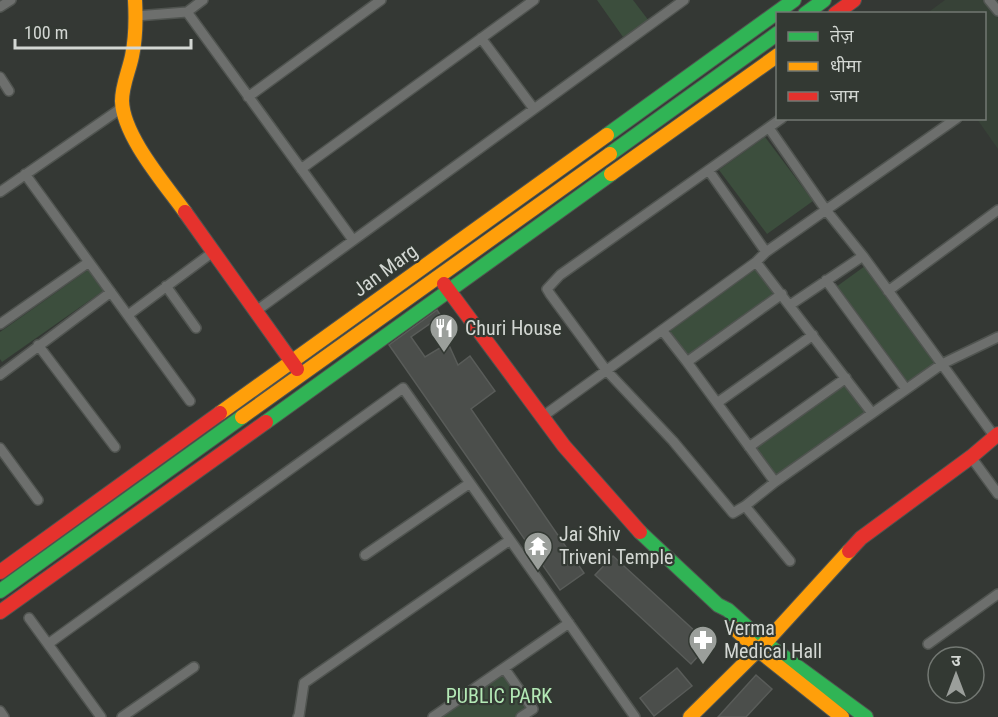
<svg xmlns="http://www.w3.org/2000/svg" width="998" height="717" viewBox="0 0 998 717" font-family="'Roboto Condensed','Noto Sans Devanagari',sans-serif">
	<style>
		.built { fill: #374237 }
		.green { fill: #3c4e3d }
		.building { fill: #4b4e4b; stroke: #595c59; stroke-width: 1.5 }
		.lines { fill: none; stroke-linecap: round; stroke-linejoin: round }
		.street-casing { stroke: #505450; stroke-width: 12 }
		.fast-casing { stroke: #505450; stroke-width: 16 }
		.slow-casing { stroke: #505450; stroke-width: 16 }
		.jam-casing { stroke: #505450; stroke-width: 16 }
		.street { stroke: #6d6f6d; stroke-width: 9 }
		.fast { stroke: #30b455; stroke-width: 14 }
		.slow { stroke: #ff9f0a; stroke-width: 14 }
		.jam { stroke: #e5322d; stroke-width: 14 }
		.labels { text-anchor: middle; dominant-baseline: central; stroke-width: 4.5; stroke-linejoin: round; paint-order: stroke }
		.street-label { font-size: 20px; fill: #d3d7d3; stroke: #333933 }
		.poi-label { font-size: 20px; fill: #d3d7d3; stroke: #333933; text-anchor: start }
		.park-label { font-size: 20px; fill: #b4e9b6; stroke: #333933 }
	</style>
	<rect width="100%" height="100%" fill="#343834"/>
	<!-- built -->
	<path class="built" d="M945,0h40l13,18v131l-21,-30 7,-1v-104h-58z"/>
	<!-- green -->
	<path class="green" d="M597,0h36l16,21 -26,16z
		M765,137l48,64 -46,33 -48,-64z
		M752,261l24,33 -88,63 -24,-32z
		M865,266l71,98 -28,20 -72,-97z
		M88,270l15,21 -101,71 -2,-3v-27z
		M845,384l20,29 -90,64 -20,-29z
		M504,668l29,41 -12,8h-88z"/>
	<!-- building -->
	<path class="building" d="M437,310l4,6 -30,21 14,20 23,-14 10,22 12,-9 25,35 -24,18 113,164 -24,17 -171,-245z
		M613,556l96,88 -18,20 -96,-89z
		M677,668l15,18 -38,30 -14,-18z
		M756,675l16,14 -26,28h-28z"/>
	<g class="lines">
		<!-- street casing -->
		<g class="street-casing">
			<path id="street" d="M989,0l9,11
				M0,7l11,-7
				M187,12l166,228
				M136,16l51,-4 16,-12
				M481,38l53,71
				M0,77l9,14
				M248,97l133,-97
				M782,118l-222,157 -13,14 3,5 56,76 67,71 60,72 12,-7 45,55
				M769,128l57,82 37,46 132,181
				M301,169l233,-169
				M709,171l57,81
				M25,174l165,227
				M0,192l123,-85
				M756,262l116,151
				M826,280l80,109
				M166,286l30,42
				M888,291l110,-81
				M790,305l73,-49
				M256,311l428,-311
				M128,315l85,-63
				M0,324l89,-62
				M662,330l25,32 88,120
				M38,345l77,102
				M687,362l95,-68
				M0,375l111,-83
				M717,403l96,-68
				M542,417l214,-155 10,-10 191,-134
				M749,447l97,-69
				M0,448l38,52
				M971,457l27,37
				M745,506l30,-24 167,-118 56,-27
				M365,555l105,-72
				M29,618l72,99
				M48,644l355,-256 232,329
				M928,644l70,-50
				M504,668l29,41 -12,8
				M0,711l4,6
				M122,717l72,-50
				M298,717l1,-1 5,-33 206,-143
				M433,717l136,-94"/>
		</g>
		<!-- fast casing -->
		<g class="fast-casing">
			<path id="fast" d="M805,14l19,-14
				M607,135l187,-135
				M610,154l168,-121
				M266,422l345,-248
				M640,532l78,73 10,5 37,33 101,74
				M0,591l242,-174"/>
		</g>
		<!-- slow casing -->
		<g class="slow-casing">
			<path id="slow" d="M135,0c1,18 1,37 -3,56 -3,15 -10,29 -10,45 1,35 43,83 63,111
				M611,174l167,-119
				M220,413l387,-278
				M242,417l368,-263
				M734,628l24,22 84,67
				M690,717l75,-74 84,-92"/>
		</g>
		<!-- jam casing -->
		<g class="jam-casing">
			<path id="jam" d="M835,14l19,-14
				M185,212l112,157
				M444,284l120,162 76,86
				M849,551l12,-13 110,-81 27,-23
				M0,572l220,-159
				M0,612l266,-190"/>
		</g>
		<!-- street -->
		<use href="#street" class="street"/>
		<!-- fast -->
		<use href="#fast" class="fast"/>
		<!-- slow -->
		<use href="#slow" class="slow"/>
		<!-- jam -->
		<use href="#jam" class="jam"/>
	</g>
	<!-- icons -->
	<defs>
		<g id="restaurant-pin" transform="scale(1.5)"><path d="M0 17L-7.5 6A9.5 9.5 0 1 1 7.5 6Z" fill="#9b9f9b" stroke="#333933"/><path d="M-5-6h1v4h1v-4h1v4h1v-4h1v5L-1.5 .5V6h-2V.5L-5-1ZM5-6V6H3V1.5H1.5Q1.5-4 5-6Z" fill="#fff"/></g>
		<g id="temple-pin" transform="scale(1.5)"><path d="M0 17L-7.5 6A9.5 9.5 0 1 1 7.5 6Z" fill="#9b9f9b" stroke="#333933"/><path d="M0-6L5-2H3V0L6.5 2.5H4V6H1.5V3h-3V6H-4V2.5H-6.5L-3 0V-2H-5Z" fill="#fff"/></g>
		<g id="pharmacy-pin" transform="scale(1.5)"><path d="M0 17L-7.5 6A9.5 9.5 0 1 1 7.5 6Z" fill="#9b9f9b" stroke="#333933"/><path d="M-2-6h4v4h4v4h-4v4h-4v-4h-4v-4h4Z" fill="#fff"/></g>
	</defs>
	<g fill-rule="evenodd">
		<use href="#restaurant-pin" x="444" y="328"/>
		<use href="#temple-pin" x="538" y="546"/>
		<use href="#pharmacy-pin" x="703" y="640"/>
	</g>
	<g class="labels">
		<!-- street labels -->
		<g class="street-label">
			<text transform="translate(385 270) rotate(-36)">Jan Marg</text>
		</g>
		<!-- poi labels -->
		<g class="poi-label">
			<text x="465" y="328">Churi House</text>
			<text x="559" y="534">Jai Shiv<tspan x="559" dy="23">Triveni Temple</tspan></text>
			<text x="724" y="628">Verma<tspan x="724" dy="23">Medical Hall</tspan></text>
		</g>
		<!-- park labels -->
		<g class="park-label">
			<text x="499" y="696">PUBLIC PARK</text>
		</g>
	</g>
	<!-- legend -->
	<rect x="776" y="12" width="210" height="108" fill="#333933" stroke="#737873" stroke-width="1.5"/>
	<rect x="788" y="32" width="30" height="9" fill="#30b455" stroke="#737873" stroke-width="1.5"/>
	<text x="830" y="42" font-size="18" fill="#d3d7d3">तेज़</text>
	<rect x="788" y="62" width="30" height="9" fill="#ff9f0a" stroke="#737873" stroke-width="1.5"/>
	<text x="830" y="72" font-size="18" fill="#d3d7d3">धीमा</text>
	<rect x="788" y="92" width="30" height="9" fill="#e5322d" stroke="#737873" stroke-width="1.5"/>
	<text x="830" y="102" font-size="18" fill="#d3d7d3">जाम</text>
	<!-- north arrow -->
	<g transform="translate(956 675)"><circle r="28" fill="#333933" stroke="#737873" stroke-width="1.5"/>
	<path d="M0-4.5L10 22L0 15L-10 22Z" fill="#9b9f9b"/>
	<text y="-9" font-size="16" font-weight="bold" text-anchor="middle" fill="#d3d7d3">उ</text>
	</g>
	<!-- scale -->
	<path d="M15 39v9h176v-9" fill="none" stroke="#d3d7d3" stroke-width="3"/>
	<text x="24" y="39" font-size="18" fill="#d3d7d3" stroke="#333933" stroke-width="4.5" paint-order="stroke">100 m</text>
</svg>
